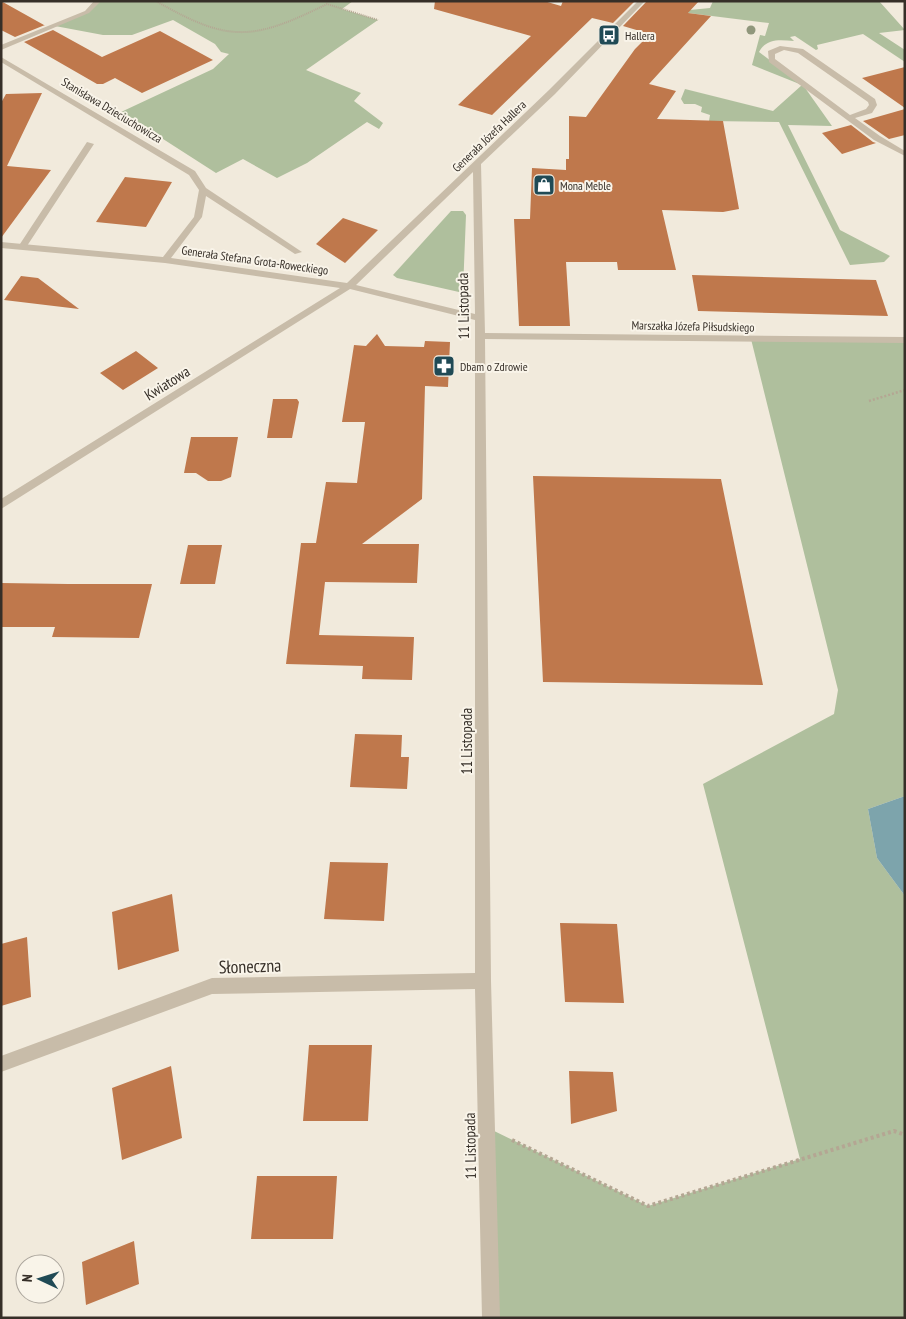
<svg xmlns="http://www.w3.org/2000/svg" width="906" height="1319" viewBox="0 0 906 1319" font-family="'PT Sans Narrow',sans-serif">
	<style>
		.green { fill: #afbf9d }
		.water { fill: #7da4ac }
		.building { fill: #bf784c }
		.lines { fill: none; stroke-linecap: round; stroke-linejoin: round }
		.path-far2 { stroke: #b4a693; stroke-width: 2; stroke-dasharray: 1 1; stroke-linecap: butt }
		.path-far1 { stroke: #b4a693; stroke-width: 2.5; stroke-dasharray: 2 2; stroke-linecap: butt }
		.path { stroke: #b4a693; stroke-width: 4; stroke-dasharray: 3 3; stroke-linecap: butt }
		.lane { fill: #c8bca9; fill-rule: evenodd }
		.street { fill: #c8bca9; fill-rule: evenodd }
		.tree { fill: #90977c }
		.labels { text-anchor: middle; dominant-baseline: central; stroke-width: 4; stroke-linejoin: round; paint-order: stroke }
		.far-poi-label { font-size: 12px; fill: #362f28; stroke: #f9f4e9; text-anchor: start }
		.far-street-label { font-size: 12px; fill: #362f28; stroke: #f9f4e9 }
		.street-label { font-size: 15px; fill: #362f28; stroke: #f9f4e9 }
		.near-street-label { font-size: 18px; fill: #362f28; stroke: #f9f4e9 }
	</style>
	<rect width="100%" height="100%" fill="#f1eadc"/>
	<!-- green -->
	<path class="green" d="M98,1h255l-11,8 36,11 -72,50 55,23 -7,8 29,22 -4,6 -12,-7 -60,41 -30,15 -34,-19 -27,14 -95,-61 92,-43 16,-15 -8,-2 -6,-8 -42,-24 -41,15h-29l-48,-9 32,-14z
		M713,1h166l26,29 -26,3 26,17v12l-42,-28 -46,11 1,4 -2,1 -21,-14 -5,1 4,4c-15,-1 -27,-3 -35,11l44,33 29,41 -44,-1 52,105 50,26 -6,6 -34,3 -71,-143 -70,-1 1,-6 -9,-3 1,-5 -7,-3h-11l-3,-5 4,-10 88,22 29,-26 -50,-20 8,-30 5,1 4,-13 -81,-10 2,-3 20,-2z
		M451,211h12l3,4 -3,75 -4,2 -62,-14 -4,-3z
		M751,339l154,1v456l-37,13 9,49 28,38v422h-415l-4,-191 162,79 152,-47 -97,-375 131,-70 4,-24z"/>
	<!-- water -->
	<path class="water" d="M905,796v100l-28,-38 -9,-49z"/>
	<!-- building -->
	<path class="building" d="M1,1l43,24h1l-30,12 -14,-7z
		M435,1h109l17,5 2,-5h72l-22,22 -21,-5 -100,97 -34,-10 73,-69 -97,-27z
		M647,1h52l-11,12 23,3 -62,68 27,7 -19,28 66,2 16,88 -16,3 -61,-2 14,60h-58l-1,-8h-51l4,64h-51l-5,-107h16l2,-51 34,2v-11h3v-43l17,1 49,-68 15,-15 -27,-8z
		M53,30l49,27 58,-26 53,29 -71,33 -27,-15 -12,6h-6l-73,-42z
		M905,67v41l-43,-30z
		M42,93l-35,73 44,4 -50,68v-135l5,-9z
		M905,109v26l-16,4 -26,-18z
		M851,125l22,17 3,1 -34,11 -20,-21z
		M125,177l47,5 -26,45 -50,-5z
		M343,218l35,12 -33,33 -29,-19z
		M692,275l184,5 12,36 -190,-5z
		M21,276l17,2 41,31 -75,-9z
		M377,334l8,12 39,1 1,-6 25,1 -2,45 -23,-1 -3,113 -60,45h57l-2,39 -92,-1 -6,53 95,2 -2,43 -50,-1 1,-13 -77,-2 15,-121h15l10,-61 31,1 8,-61h-23l12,-77 12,1z
		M136,351l22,17 -35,22 -23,-17z
		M273,399h24l2,3 -7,36h-25z
		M191,437h47l-7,40 -10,4h-13l-12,-8h-12z
		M533,476l188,3 42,206 -220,-3z
		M188,545h34l-7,39h-35z
		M1,583l67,1h84l-13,54 -87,-1 3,-10h-54z
		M355,734l47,1 -1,22h8l-2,32 -57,-2z
		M330,862l58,1 -4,58 -60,-2z
		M172,894l7,57 -61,19 -6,-58z
		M560,923l57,1 7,79 -59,-1z
		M27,937l4,60 -30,9v-62z
		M309,1045h63l-4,76h-65z
		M171,1066l11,72 -60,22 -10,-72z
		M569,1071l44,1 4,39 -46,13z
		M257,1176h80l-4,63h-82z
		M134,1241l5,43 -53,21 -4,-43z"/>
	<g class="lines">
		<!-- path-far2 -->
		<path class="path-far2" d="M156,1c73,42 96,40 171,3l51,16"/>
		<!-- path-far1 -->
		<path class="path-far1" d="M869,401l36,-11"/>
		<!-- path -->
		<path class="path" d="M512,1140l136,66 246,-75 11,4"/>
		<!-- lane -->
		<path class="lane" d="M780,46l23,3 72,50 2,6 -5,8 -17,5 25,18 25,15v5l-31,-16 -105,-78 -1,-11zM784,50l14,3 70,49 1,3 -3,4 -16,6 -75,-56v-5z
			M87,142l7,2 -69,105h-6l-1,-2z"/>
		<!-- street -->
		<path class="street" d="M94,1h7l-12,12 -88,37v-5l84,-34z
			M638,1h7l-90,93 -74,70 4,169 420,4v6l-420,-4 6,642 9,337h-18l-7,-329 -263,5 -211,78v-16l211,-78 263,-5v-653l-125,-31 -349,220v-10l339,-211 -175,-25 -164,-15v-6l162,15 31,-40 5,-27 -10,-15 -188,-113v-5l194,114 11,17 96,64 -7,2 -89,-58 -4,21 -31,41 176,25 202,-193zM473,172l2,142 -119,-29z"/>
	</g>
	<!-- trees -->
	<circle class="tree" cx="751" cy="30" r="4.5"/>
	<!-- icons -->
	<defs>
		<g id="bus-square" transform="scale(1.125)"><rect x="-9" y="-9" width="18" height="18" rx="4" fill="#204a55" stroke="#f9f4e9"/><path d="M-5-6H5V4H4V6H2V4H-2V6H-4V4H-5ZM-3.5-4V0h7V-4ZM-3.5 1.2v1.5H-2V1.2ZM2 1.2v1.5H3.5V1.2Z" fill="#fff"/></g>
		<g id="shop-square" transform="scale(1.125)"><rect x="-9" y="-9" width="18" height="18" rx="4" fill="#204a55" stroke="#f9f4e9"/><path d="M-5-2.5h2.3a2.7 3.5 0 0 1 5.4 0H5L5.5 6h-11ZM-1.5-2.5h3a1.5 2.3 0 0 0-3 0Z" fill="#fff"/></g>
		<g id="pharmacy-square" transform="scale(1.125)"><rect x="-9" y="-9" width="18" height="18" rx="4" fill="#204a55" stroke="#f9f4e9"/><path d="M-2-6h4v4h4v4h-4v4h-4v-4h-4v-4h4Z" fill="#fff"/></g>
	</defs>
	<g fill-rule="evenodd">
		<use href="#bus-square" x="609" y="35"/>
		<use href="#shop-square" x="544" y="185"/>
		<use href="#pharmacy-square" x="444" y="366"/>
	</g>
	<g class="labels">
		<!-- far-poi labels -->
		<g class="far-poi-label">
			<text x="625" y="35">Hallera</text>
			<text x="560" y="185">Mona Meble</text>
			<text x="460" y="366">Dbam o Zdrowie</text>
		</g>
		<!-- far-street labels -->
		<g class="far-street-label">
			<text transform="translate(112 110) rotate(31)">Stanisława Dzieciuchowicza</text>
			<text transform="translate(489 136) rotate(-44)">Generała Józefa Hallera</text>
			<text transform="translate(255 260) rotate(8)">Generała Stefana Grota-Roweckiego</text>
			<text transform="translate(693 326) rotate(1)">Marszałka Józefa Piłsudskiego</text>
		</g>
		<!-- street labels -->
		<g class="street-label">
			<text transform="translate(463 306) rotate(-91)">11 Listopada</text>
			<text transform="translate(167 383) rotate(-32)">Kwiatowa</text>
			<text transform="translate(466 741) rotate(-90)">11 Listopada</text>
			<text transform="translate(470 1146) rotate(-91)">11 Listopada</text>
		</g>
		<!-- near-street labels -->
		<g class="near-street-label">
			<text transform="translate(250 966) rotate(-2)">Słoneczna</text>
		</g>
	</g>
	<!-- border -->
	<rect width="906" height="1319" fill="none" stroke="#362f28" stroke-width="5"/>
	<!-- north arrow -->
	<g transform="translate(40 1279) rotate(274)"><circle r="24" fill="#f9f4e9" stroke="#aba59c"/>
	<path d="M0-4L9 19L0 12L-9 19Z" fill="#204a55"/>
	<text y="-8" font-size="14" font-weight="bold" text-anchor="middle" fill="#362f28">N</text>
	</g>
</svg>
